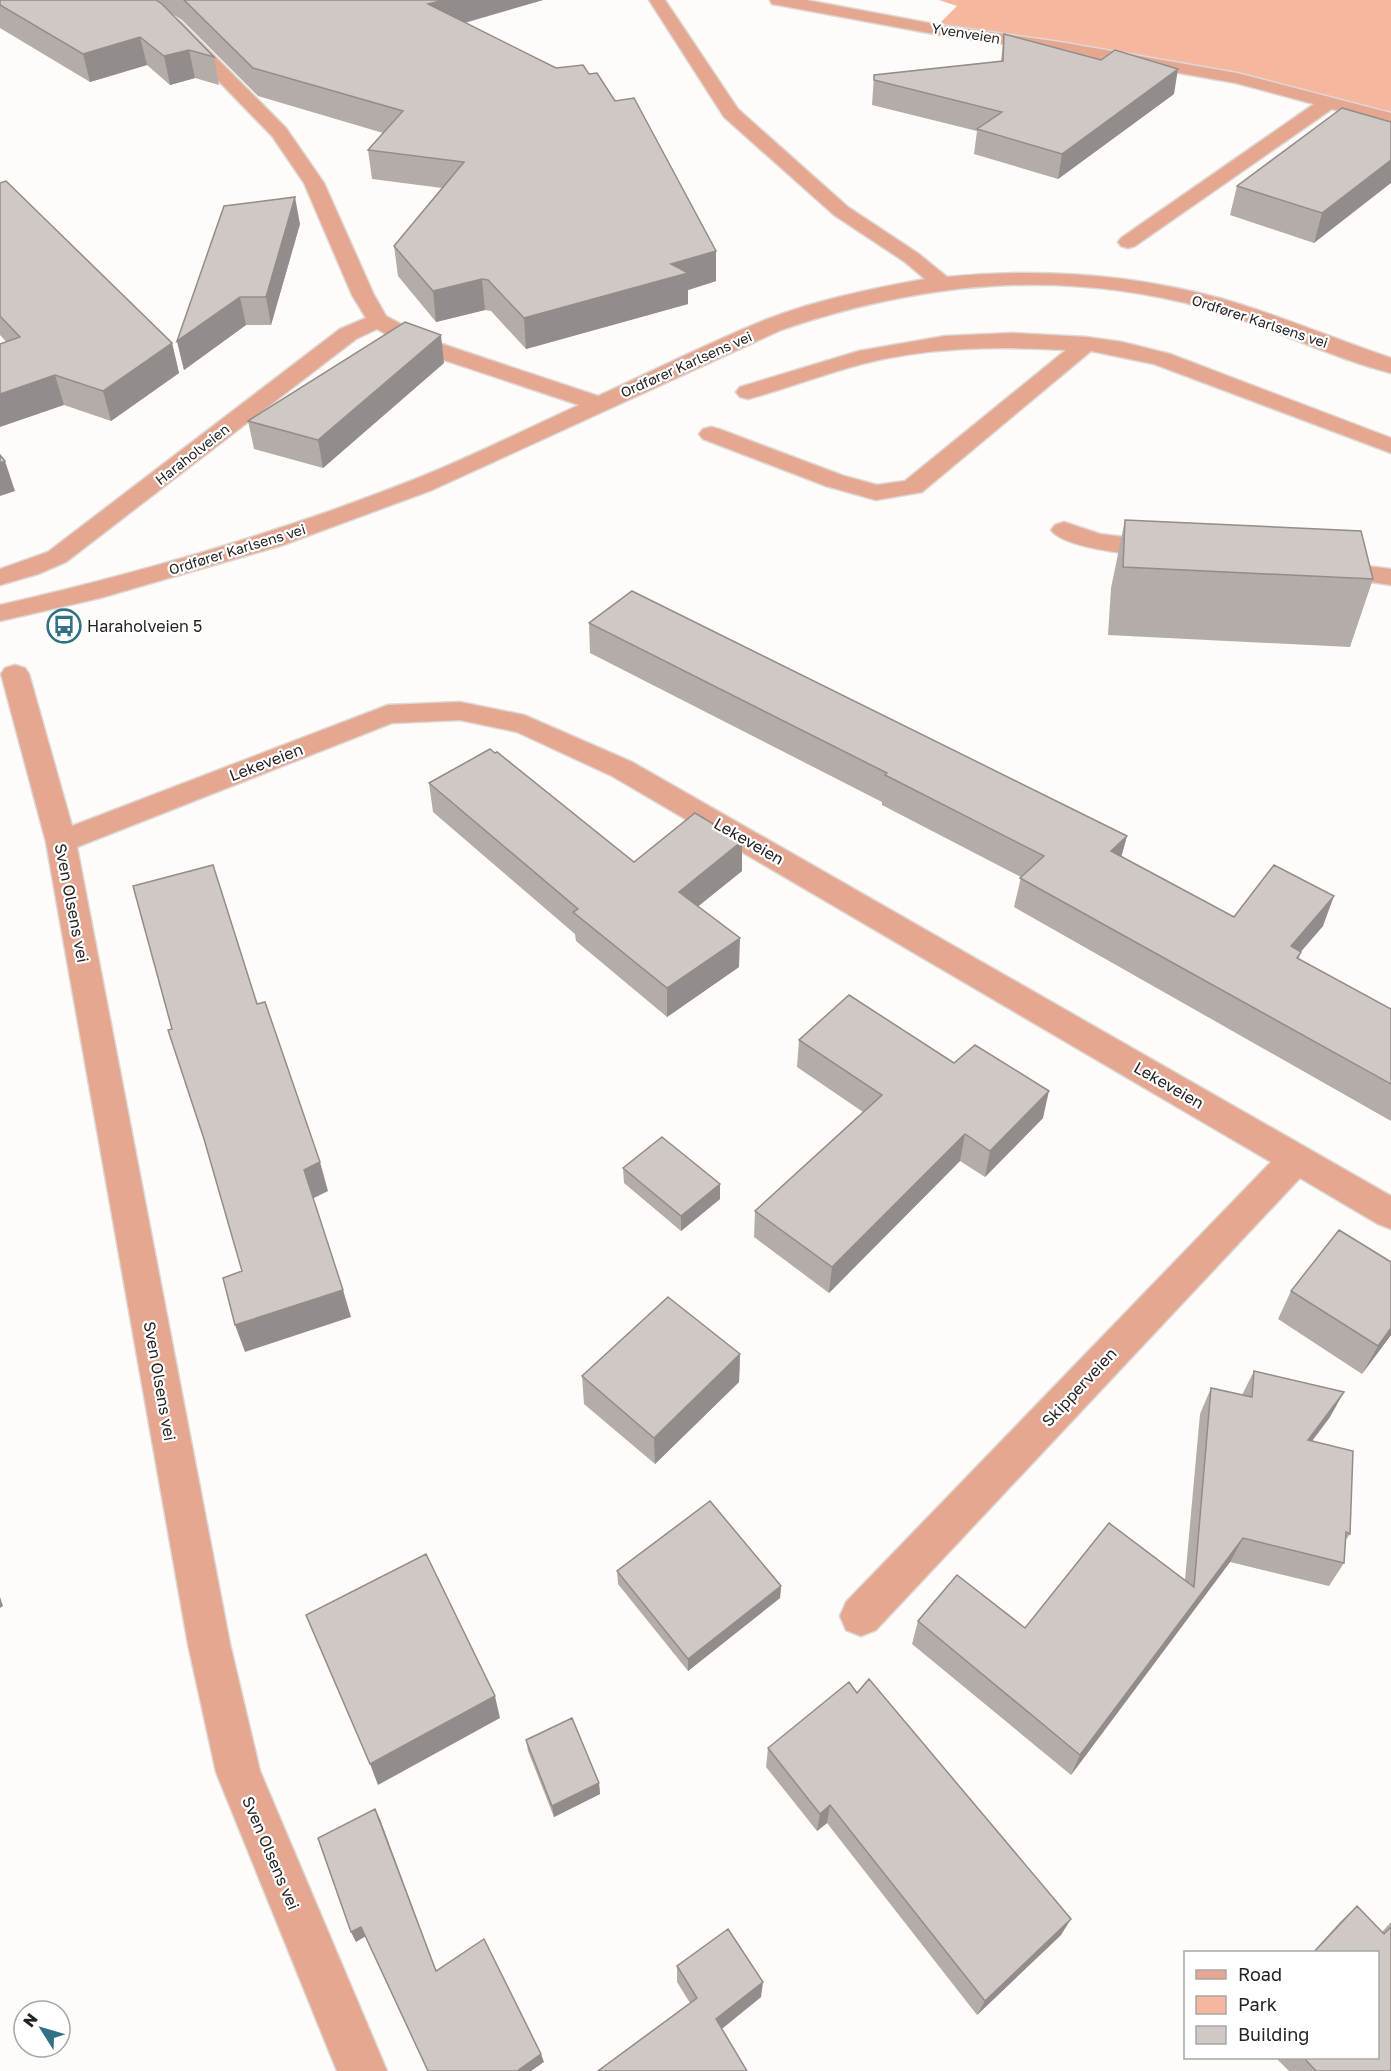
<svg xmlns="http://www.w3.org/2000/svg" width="1391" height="2071" viewBox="0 0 1391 2071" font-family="'Golos Text',sans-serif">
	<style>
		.green { fill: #f7b69e }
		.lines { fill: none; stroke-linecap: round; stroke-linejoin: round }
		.minor-casing { stroke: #dbd8d6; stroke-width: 3 }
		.minor { fill: #e6a790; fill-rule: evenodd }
		.wall { fill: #b3aca9 }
		.shaded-wall { fill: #928c8a }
		.building { fill: #d0c8c5; stroke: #928c8a; stroke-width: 1.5 }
		.labels { text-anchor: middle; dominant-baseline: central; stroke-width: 4.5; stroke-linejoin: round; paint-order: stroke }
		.far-street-label { font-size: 14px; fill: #252221; stroke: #fff }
		.poi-label { font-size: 16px; fill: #252221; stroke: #fff; text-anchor: start }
		.street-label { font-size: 16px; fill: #252221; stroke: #fff }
	</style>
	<rect width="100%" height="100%" fill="#fefbf9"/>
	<!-- green -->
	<path class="green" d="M939,0h452v119l-154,-41 -303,-49 23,-23z"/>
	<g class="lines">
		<!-- minor casing -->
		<g class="minor-casing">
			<path id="minor" d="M128,0h19l34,22 105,106 38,55 50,112 12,21 44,24 168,56c55,-25 110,-53 167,-76 51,-20 106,-31 160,-41l-20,-17 -71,-47 -110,-98 -75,-117h16l73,109 110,98 71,47 28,23c92,-9 182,-3 272,21 58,16 115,41 172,60v15c-63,-16 -122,-47 -185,-65 -146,-40 -284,-26 -425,22l-349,160 -149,55 -183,53 -100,23v-16c140,-32 279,-72 413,-125 56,-22 111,-50 166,-75l-165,-55 -37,-21 -21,10 -290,223 -28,12 -38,11v-16l48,-17 292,-223 26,-11 -14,-23 -48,-112 -32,-47 -103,-106z
				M770,0h36l128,24 126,18 177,31 154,40v12l-59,-16 -197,137 -7,2 -7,-2 -3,-4 3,-4 193,-134 -78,-21 -176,-31 -126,-18 -156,-29 -6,-1z
				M1013,333l73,4 36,5 48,12 221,84v15l-237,-89 -63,-13 -169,141 -46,8 -50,-14 -123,-47 -4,-5 4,-5 8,-2 8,2 125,47 33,9 28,-4 161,-131c-69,-4 -138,-3 -204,14 -39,10 -76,25 -114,35l-8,-2 -4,-5 4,-5 119,-36 86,-15z
				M1064,522l36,12 63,8 9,3 4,5 -4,5 -9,3c-24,-3 -99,-9 -112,-28l4,-5z
				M1327,561l64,8v16l-73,-11 -4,-5 4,-5z
				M15,665l10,3 4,6 43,152 316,-121 72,-3 64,13 108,47 759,434v33l-13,-5 -78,-46 -424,452 -15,6 -15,-6 -6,-14 6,-14 425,-440 -659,-386 -95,-44 -57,-12 -68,3 -315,124 153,797 30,127 127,300h-50l-121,-299 -28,-128 -142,-802 -45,-168 4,-6z"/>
		</g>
		<!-- minor -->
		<use href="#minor" class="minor"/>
	</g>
	<!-- wall -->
	<path class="wall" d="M0,0h543l-78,23 251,258 -28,9v14l-162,45 -35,-38 -6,-1 -49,12 -38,-46 -4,-30 48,-58 -70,-9 -4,-29 15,-17 -125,-37 -76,-76 -13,-8 45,45 5,28 -24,-7 -25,7 -23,-20 -57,17 -90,-54z
		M1004,34l170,60 -116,85 -84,-25 3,-23 -105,-26 2,-30 127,-14z
		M1391,122l-77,121 -84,-28 7,-29z
		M0,183l172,160 7,30 -68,48 -47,-16 -64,-70z
		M300,224l-29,101h-25l-62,45 -7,-29z
		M444,363l-121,105 -69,-19 -6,-28z
		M1125,520l248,59 -23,68 -242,-12 3,-47z
		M589,623l538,213 -6,21 113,60 89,9 -23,26 -1,7 92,50v112l-377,-214 7,-30 -139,-72v-3l-292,-149z
		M429,783l205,79 108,-21v30l-44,35 41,61 -72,50 -91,-76 -1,-7 -142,-122z
		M799,1040l155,23 89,55 -58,59 -25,-16 -131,132 -75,-56 1,-26 108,-99 -66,-45z
		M623,1168l97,16v15l-39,32 -57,-48z
		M1291,1291l100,44 -29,39 -84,-55z
		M740,1354l-1,28 -84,82 -71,-60 -2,-28z
		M1254,1371l76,46 -18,24 38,93 -5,7 -1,22 -15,23 -99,-24 -159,213 -159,-131 6,-23 107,7 160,-48 15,-166 11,-26 31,7z
		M617,1571l164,15 -1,12 -92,73 -70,-87z
		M526,1740l73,43 1,11 -46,23 -26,-66z
		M768,1748l293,187 -84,80 -150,-192 -10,8 -51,-64z
		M1357,1906l25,26 9,-10v149h-102l-13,-13h101v-105h-65l28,-31z
		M677,1966l84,31 -39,32 -32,-26 -13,-21z"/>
	<!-- shaded-wall -->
	<path class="shaded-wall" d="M444,0h99l-112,32 -3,-28z
		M140,37l7,28 -57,17 -7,-28z
		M189,50l6,28 -25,7 -6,-29z
		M1178,69l-4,25 -116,85 4,-25z
		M1391,160v23l-77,60 8,-30z
		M295,197l5,27 -29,101 -5,-28z
		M716,251v30l-28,9v14l-162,45 -2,-31 147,-54z
		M482,279l3,31 -49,12 -3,-31z
		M240,297l6,28 -62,45 -7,-29z
		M441,335l3,28 -121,105 -5,-28z
		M172,343l7,30 -68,48 -8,-30z
		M55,375l9,30 -64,22v-33z
		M0,460l5,1 10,30 -15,5z
		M1127,836l-8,29 -8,-14z
		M742,841v30l-62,50 -1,-29z
		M1334,896l-11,30 -43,50 11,-30z
		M740,938l-1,29 -72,50v-29z
		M1049,1091l-6,27 -58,59 5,-26z
		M965,1134l-5,27 -131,132 3,-26z
		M320,1162l8,29 -16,8 -8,-29z
		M720,1184v15l-39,32v-15z
		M343,1290l8,27 -106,35 -10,-27z
		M1391,1328v7l-29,39 16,-28z
		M740,1354l-1,28 -84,82 -1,-26z
		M1344,1392l-14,25 -36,48 14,-25z
		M1243,1538l-13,24 -159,213 9,-20z
		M781,1586l-1,12 -92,73v-12z
		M0,1597l3,9 -3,2z
		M495,1696l5,22 -122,67 -8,-21z
		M599,1783l1,11 -46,23 -2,-11z
		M830,1805l-3,18 -10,8 3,-17z
		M375,1809l5,10 59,160 -3,-8z
		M1071,1919l-10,16 -84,80 8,-14z
		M361,1927l5,9 -10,6 -5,-10z
		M763,1982l-2,15 -46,37 1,-15z
		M541,2054l3,8 -13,9h-14z"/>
	<!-- building -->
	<path class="building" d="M0,0h156l6,4 52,53 -25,-7 -25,6 -24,-19 -57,17 -83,-49z
		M184,0h260l-16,4 128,64 27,-3 6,9 8,-1 18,28 19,-3 82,153 -45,13 17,9 -164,45 -36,-38 -6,-1 -49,12 -39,-45 70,-84 -96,-12 35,-39 -150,-43z
		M1004,34l97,26 14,-10 63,19 -116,85 -85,-25 25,-17 -128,-32v-5l129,-14z
		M1342,108l49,14v38l-69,53 -85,-27z
		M6,181l166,162 -69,48 -48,-16 -55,19v-50l20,-7 -20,-21v-133z
		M295,197l-29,100h-26l-63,44 47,-135z
		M405,322l36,13 -123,105 -70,-19z
		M0,455l5,6 -5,2z
		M1125,520l236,11 12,48 -250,-12z
		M632,591l495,245 -16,15 123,66 40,-52 60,31 -43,50 10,6 -4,6 94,51v75l-371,-206 24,-22 -159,-81 2,-2 -298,-150z
		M490,749l5,4 2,-1 137,110 61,-49 47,28 -63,51 61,46 -73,50 -94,-76 5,-3 -149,-126z
		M213,865l44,139 8,-2 55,160 -16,8 39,120 -108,35 -12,-47 19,-7 -38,-132 -36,-109 4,-1 -39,-143z
		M849,995l105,68 21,-18 74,46 -59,60 -25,-17 -133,133 -77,-56 127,-116 -83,-55z
		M662,1137l58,47 -39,32 -58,-48z
		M1339,1230l52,32v66l-13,18 -87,-55z
		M668,1297l72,57 -86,84 -72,-62z
		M1254,1371l90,21 -36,48 45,11 -3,83 -4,-2 -2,31 -101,-25 -163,217 -162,-134 39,-46 68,53 84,-105 85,64 17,-199 41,9z
		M710,1501l71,85 -93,73 -71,-88z
		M426,1554l69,142 -125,68 -64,-149z
		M869,1679l202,240 -86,82 -155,-196 -10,9 -52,-66 81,-66 8,11z
		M572,1718l27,65 -47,23 -26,-66z
		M375,1809l61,162 48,-32 57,115 -24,17h-89l-67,-144 -10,5 -33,-94z
		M1357,1906l27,28 7,-7v144h-75l-12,-13h73v-105h-64z
		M728,1929l35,53 -47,37 31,52h-149l99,-73 -20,-32z"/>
	<!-- icons -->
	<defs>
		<g id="bus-ring" transform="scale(1.725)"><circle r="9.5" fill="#fff" stroke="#317185" stroke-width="1.5"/><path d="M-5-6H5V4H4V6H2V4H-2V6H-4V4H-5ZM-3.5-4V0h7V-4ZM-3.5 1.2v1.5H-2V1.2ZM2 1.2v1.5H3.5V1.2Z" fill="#317185"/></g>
	</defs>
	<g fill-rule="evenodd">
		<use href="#bus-ring" x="64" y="626"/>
	</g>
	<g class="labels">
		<!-- far-street labels -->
		<g class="far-street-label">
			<text transform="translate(966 33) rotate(9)">Yvenveien</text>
			<text transform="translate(1260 321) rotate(18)">Ordfører Karlsens vei</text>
			<text transform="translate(686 364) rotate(-24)">Ordfører Karlsens vei</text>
			<text transform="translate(192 454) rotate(-38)">Haraholveien</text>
			<text transform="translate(237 549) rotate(-17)">Ordfører Karlsens vei</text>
		</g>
		<!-- poi labels -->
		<g class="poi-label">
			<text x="87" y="626">Haraholveien 5</text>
		</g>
		<!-- street labels -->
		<g class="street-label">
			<text transform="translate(266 762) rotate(-21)">Lekeveien</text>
			<text transform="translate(749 841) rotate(30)">Lekeveien</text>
			<text transform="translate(72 903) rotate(79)">Sven Olsens vei</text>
			<text transform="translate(1169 1085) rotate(30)">Lekeveien</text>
			<text transform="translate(160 1381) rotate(80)">Sven Olsens vei</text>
			<text transform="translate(1079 1387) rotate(-47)">Skipperveien</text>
			<text transform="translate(271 1853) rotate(67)">Sven Olsens vei</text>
		</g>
	</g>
	<!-- legend -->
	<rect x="1184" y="1951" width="195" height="108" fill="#ffffff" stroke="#a8a7a6" stroke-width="1.5"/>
	<rect x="1196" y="1970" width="30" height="9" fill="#e6a790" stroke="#a8a7a6" stroke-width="1.5"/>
	<text x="1238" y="1981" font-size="18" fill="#252221">Road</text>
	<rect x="1196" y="1996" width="30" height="18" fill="#f7b69e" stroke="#a8a7a6" stroke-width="1.5"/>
	<text x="1238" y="2011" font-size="18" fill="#252221">Park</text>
	<rect x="1196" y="2026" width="30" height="18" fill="#d0c8c5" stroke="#a8a7a6" stroke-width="1.5"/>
	<text x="1238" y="2041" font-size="18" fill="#252221">Building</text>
	<!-- north arrow -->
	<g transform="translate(42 2029) rotate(307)"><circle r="28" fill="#ffffff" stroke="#a8a7a6" stroke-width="1.5"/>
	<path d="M0-4.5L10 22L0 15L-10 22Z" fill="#317185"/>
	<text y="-9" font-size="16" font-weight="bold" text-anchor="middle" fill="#252221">N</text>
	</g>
</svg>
